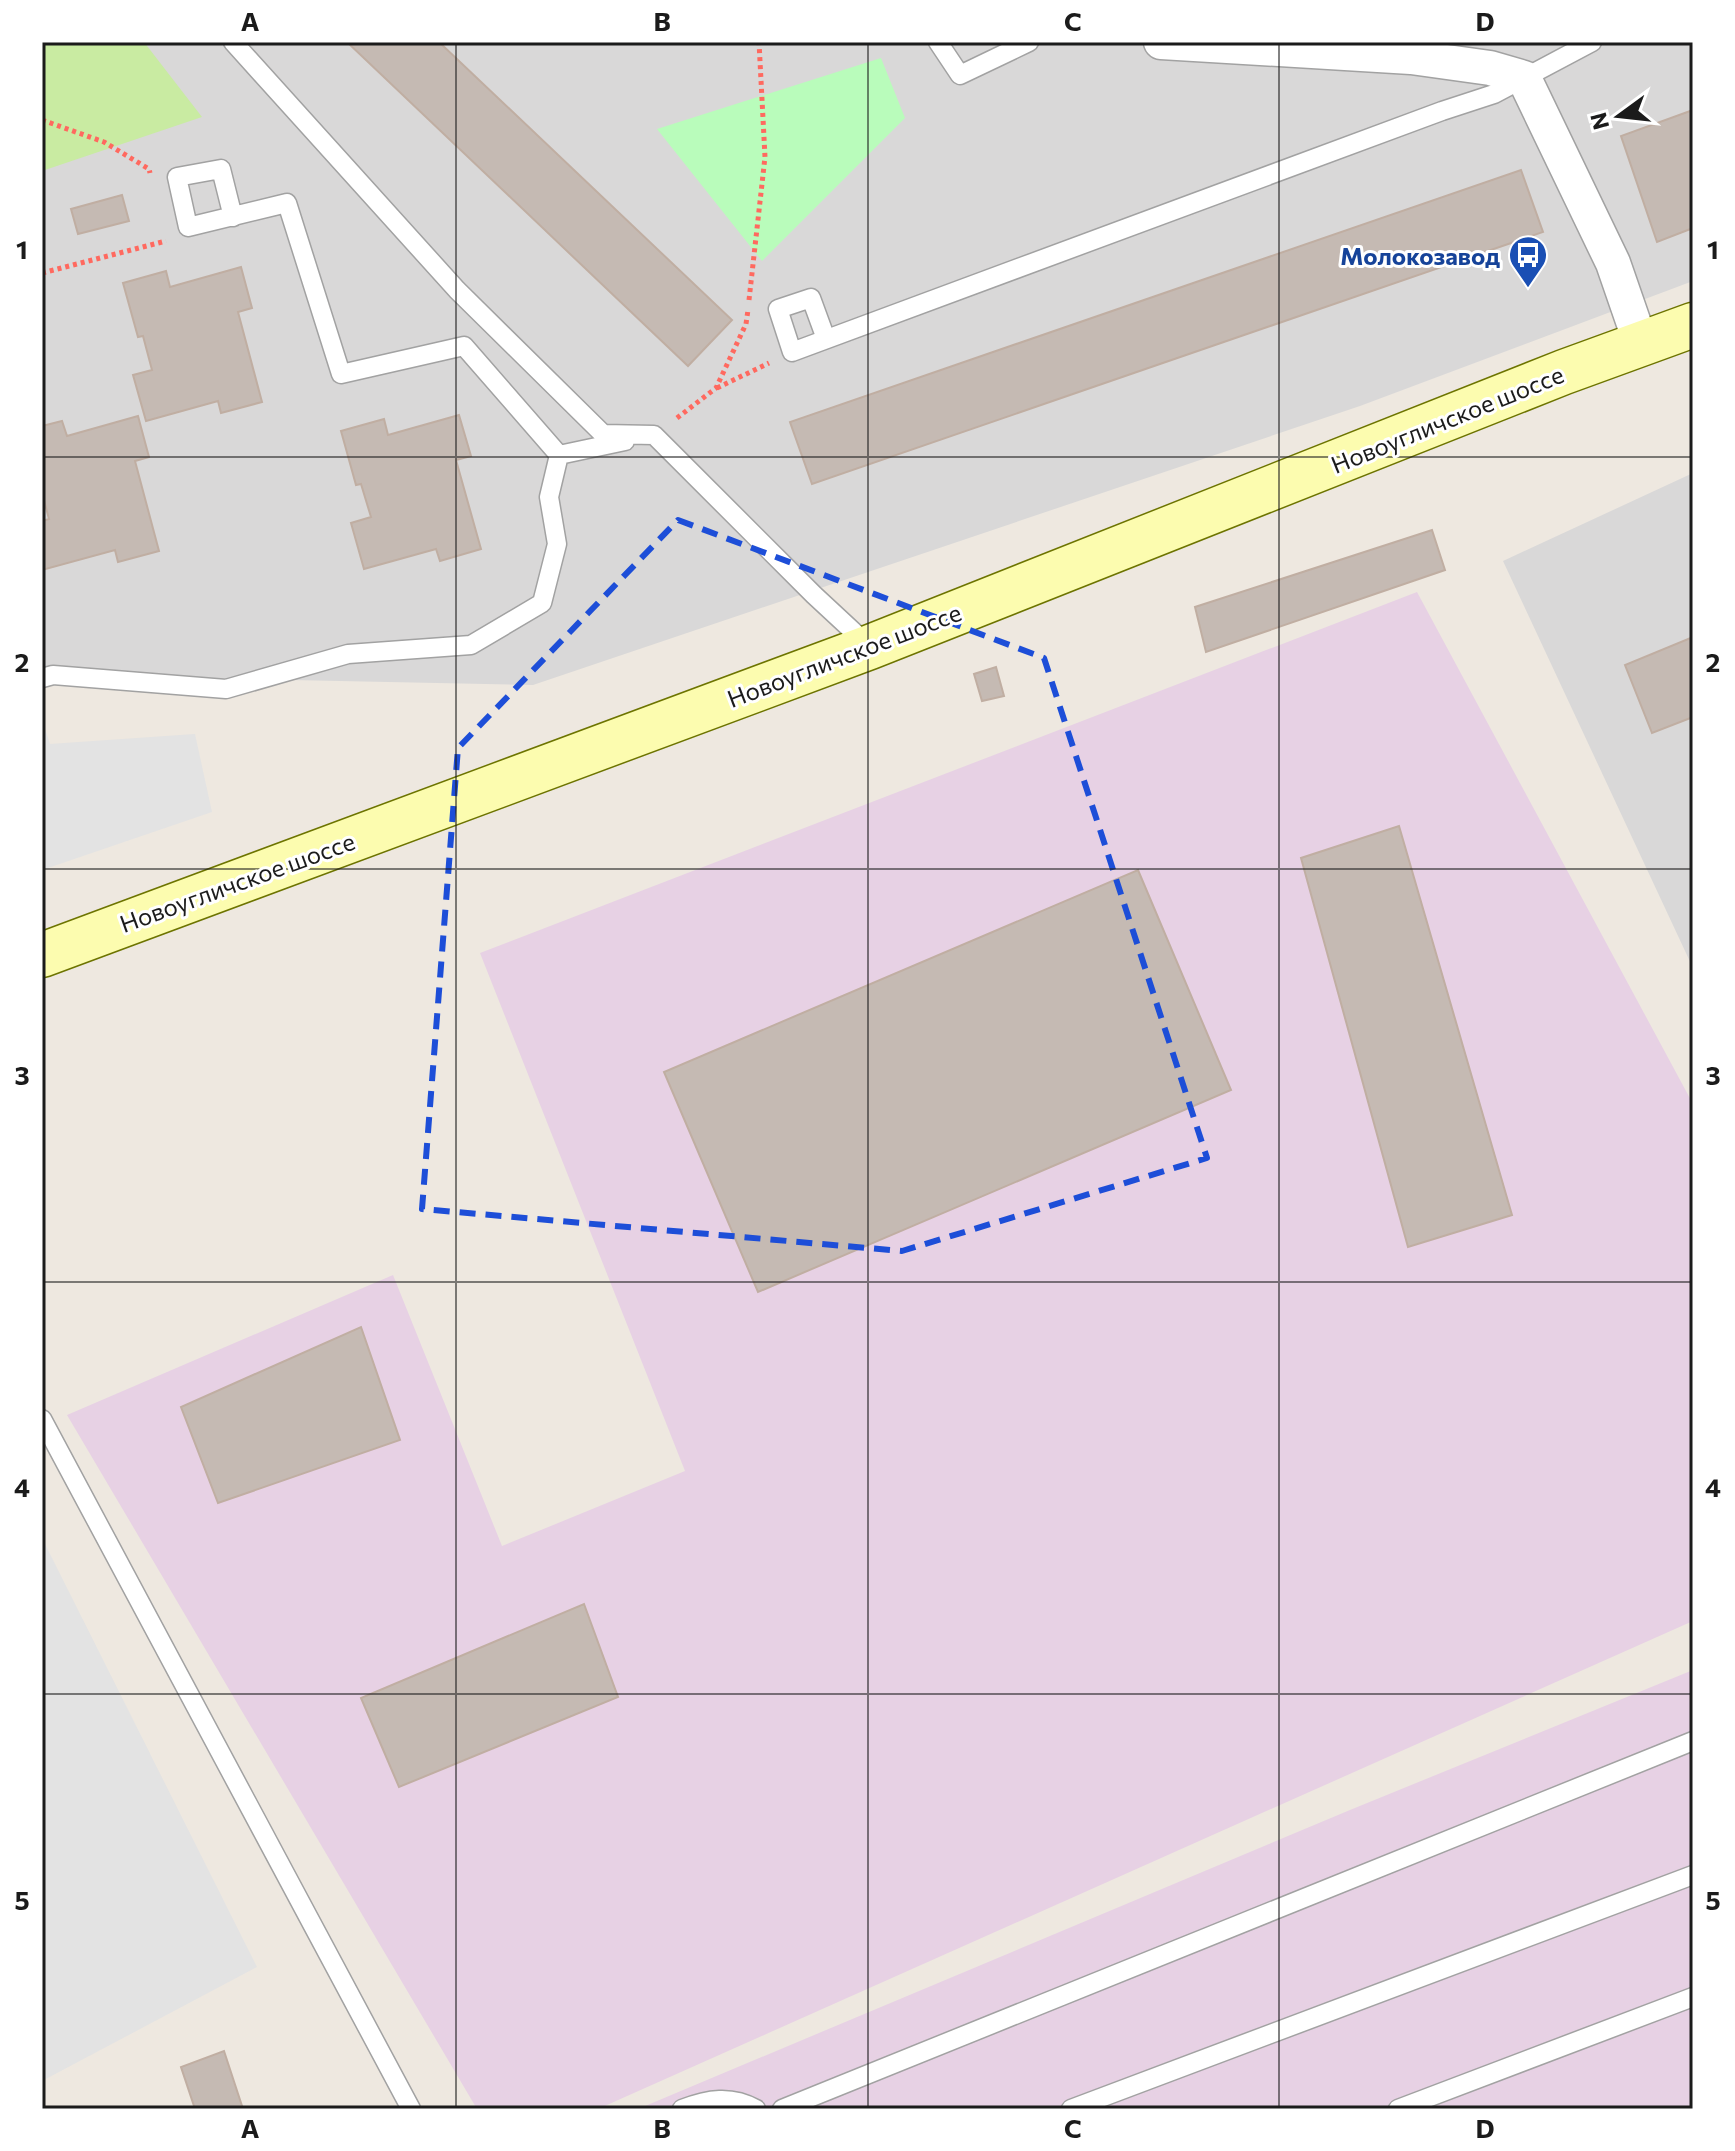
<svg xmlns="http://www.w3.org/2000/svg" width="1735" height="2151" viewBox="0 0 1735 2151" font-family="Commissioner,sans-serif">
	<style>
		.residential { fill: #d9d8d8 }
		.industrial { fill: #e7d1e4 }
		.grass { fill: #c9eba2 }
		.park { fill: #b9fcbb }
		.parking { fill: #e3e3e3 }
		.building { fill: #c5bab3; stroke: #c0aea2; stroke-width: 2 }
		.lines { fill: none; stroke-linecap: round; stroke-linejoin: round }
		.lane-casing { stroke: #a2a2a2; stroke-width: 21 }
		.street-casing { stroke: #a2a2a2; stroke-width: 37 }
		.secondary-casing { stroke: #6d7400; stroke-width: 47 }
		.path { stroke: #ff695f; stroke-width: 5; stroke-dasharray: 4 4; stroke-linecap: butt }
		.lane { stroke: #fff; stroke-width: 18 }
		.street { stroke: #fff; stroke-width: 34 }
		.secondary { stroke: #fcfcaf; stroke-width: 44 }
		.marked { fill: none; stroke: #1d4ed8; stroke-width: 6; stroke-dasharray: 16 10; stroke-linejoin: round }
		.grid { fill: none; stroke: #1b1b1b; stroke-width: 2; stroke-opacity: 0.55 }
		.labels { text-anchor: middle; dominant-baseline: central; stroke-width: 6; stroke-linejoin: round; paint-order: stroke }
		.transit-label { font-size: 24px; font-weight: bold; fill: #164399; stroke: #fff; text-anchor: end }
		.street-label { font-size: 24px; fill: #1b1b1b; stroke: #fff }
		.neatline { fill: none; stroke: #1b1b1b; stroke-width: 3 }
		.grid-label { font-size: 26px; text-anchor: middle; font-weight: bold; fill: #1b1b1b }
	</style>
	<rect width="100%" height="100%" fill="#eee8e0"/>
	<!-- residential -->
	<path class="residential" d="M42,42h1651v239l-333,125 -827,279 -491,-10z
		M1693,473v495l-190,-407z"/>
	<!-- industrial -->
	<path class="industrial" d="M1417,592l276,512v517l-1095,488h-121l-410,-694 326,-140 109,271 183,-75 -205,-518z
		M1693,1670v439h-1055l712,-299z"/>
	<!-- grass -->
	<path class="grass" d="M42,42h102l58,75 -160,54z"/>
	<!-- park -->
	<path class="park" d="M881,58l24,60 -143,143 -105,-132z"/>
	<!-- parking -->
	<path class="parking" d="M42,720l8,24 145,-10 17,78 -170,58z
		M42,1538l215,429 -215,114z"/>
	<!-- building -->
	<path class="building" d="M347,42h92l293,278 -44,46z
		M1693,110v118l-36,14 -36,-106z
		M1521,170l22,62 -731,252 -22,-62z
		M122,195l7,26 -51,13 -7,-25z
		M241,267l11,41 -14,4 24,90 -41,11 -3,-12 -72,20 -13,-46 19,-5 -9,-34 -5,1 -15,-54 43,-12 4,16z
		M459,415l12,41 -15,4 25,89 -41,12 -4,-12 -72,20 -13,-46 20,-6 -10,-33 -5,1 -15,-54 43,-12 4,16z
		M138,416l11,41 -14,4 24,90 -41,11 -3,-12 -73,20v-49l7,-2 -7,-26v-67l20,-5 5,15z
		M1432,530l13,40 -239,82 -11,-45z
		M1693,637v80l-41,16 -27,-68z
		M996,667l8,29 -22,5 -8,-27z
		M1399,826l113,389 -104,32 -107,-389z
		M1138,870l93,220 -473,202 -94,-220z
		M361,1327l39,113 -182,63 -37,-96z
		M584,1604l34,93 -219,90 -38,-89z
		M224,2051l19,58h-48l-14,-42z"/>
	<g class="lines">
		<!-- lane casing -->
		<g class="lane-casing">
			<path id="lane" d="M233,42l224,248 146,144 51,1 160,160 56,52
				M938,42l22,33 69,-33
				M233,217l-12,-48 -44,8 11,50 99,-24 54,171 123,-28 95,109
				M826,339l-15,-41 -33,11 14,43 650,-241 52,-17 98,-52
				M42,678l11,-3 173,14 122,-35 123,-9 71,-42 15,-59 -8,-47 10,-42 66,-14
				M42,1419l369,690
				M682,2109c26,-10 49,-14 74,0
				M782,2109l911,-368
				M1071,2109l622,-234
				M1398,2109l295,-112"/>
		</g>
		<!-- street casing -->
		<g class="street-casing">
			<path id="street" d="M1161,42l250,15 79,11 34,10 89,185 28,81"/>
		</g>
		<!-- secondary casing -->
		<g class="secondary-casing">
			<path id="secondary" d="M42,955l828,-308 694,-275 129,-47"/>
		</g>
		<!-- path -->
		<path class="path" d="M42,120l62,22 45,27 1,4
			M42,273l124,-32
			M749,300l16,-143 -6,-115
			M717,388l52,-25
			M677,418l39,-30 30,-64 2,-14"/>
		<!-- lane -->
		<use href="#lane" class="lane"/>
		<!-- street -->
		<use href="#street" class="street"/>
		<!-- secondary -->
		<use href="#secondary" class="secondary"/>
	</g>
	<!-- marked area -->
	<path class="marked" d="M678,520l366,138 163,500 -305,93 -480,-42 36,-461z"/>
	<!-- grid -->
	<path class="grid" d="M456,42v2067M868,42v2067M1279,42v2067M42,457h1651M42,869h1651M42,1282h1651M42,1694h1651"/>
	<!-- icons -->
	<defs>
		<g id="bus-pin" transform="scale(2)"><path d="M0 17L-7.5 6A9.5 9.5 0 1 1 7.5 6Z" fill="#1a4fb4" stroke="#fff"/><path d="M-5-6H5V4H4V6H2V4H-2V6H-4V4H-5ZM-3.5-4V0h7V-4ZM-3.5 1.2v1.5H-2V1.2ZM2 1.2v1.5H3.5V1.2Z" fill="#fff"/></g>
	</defs>
	<g fill-rule="evenodd">
		<use href="#bus-pin" x="1528" y="255"/>
	</g>
	<g class="labels">
		<!-- transit labels -->
		<g class="transit-label">
			<text x="1500" y="255">Молокозавод</text>
		</g>
		<!-- street labels -->
		<g class="street-label">
			<text transform="translate(1447 419) rotate(-22)">Новоугличское шоссе</text>
			<text transform="translate(844 655) rotate(-21)">Новоугличское шоссе</text>
			<text transform="translate(237 882) rotate(-20)">Новоугличское шоссе</text>
		</g>
	</g>
	<!-- border -->
	<rect width="1735" height="2151" fill="none" stroke="#ffffff" stroke-width="88"/>
	<!-- north arrow -->
	<g transform="translate(1619 116) rotate(255)" stroke="#ffffff" stroke-width="6" paint-order="stroke">
	<path d="M0-6L14 30L0 20L-14 30Z" fill="#1b1b1b"/>
	<text y="-12" font-size="22" font-weight="bold" text-anchor="middle" fill="#1b1b1b">N</text>
	</g>
	<rect x="44" y="44" width="1647" height="2063" class="neatline"/>
	<g class="grid-label">
		<text x="250" y="31">A</text>
		<text x="662" y="31">B</text>
		<text x="1073" y="31">C</text>
		<text x="1485" y="31">D</text>
		<text x="22" y="259">1</text>
		<text x="1713" y="259">1</text>
		<text x="22" y="672">2</text>
		<text x="1713" y="672">2</text>
		<text x="22" y="1085">3</text>
		<text x="1713" y="1085">3</text>
		<text x="22" y="1497">4</text>
		<text x="1713" y="1497">4</text>
		<text x="22" y="1910">5</text>
		<text x="1713" y="1910">5</text>
		<text x="250" y="2138">A</text>
		<text x="662" y="2138">B</text>
		<text x="1073" y="2138">C</text>
		<text x="1485" y="2138">D</text>
	</g>
</svg>
